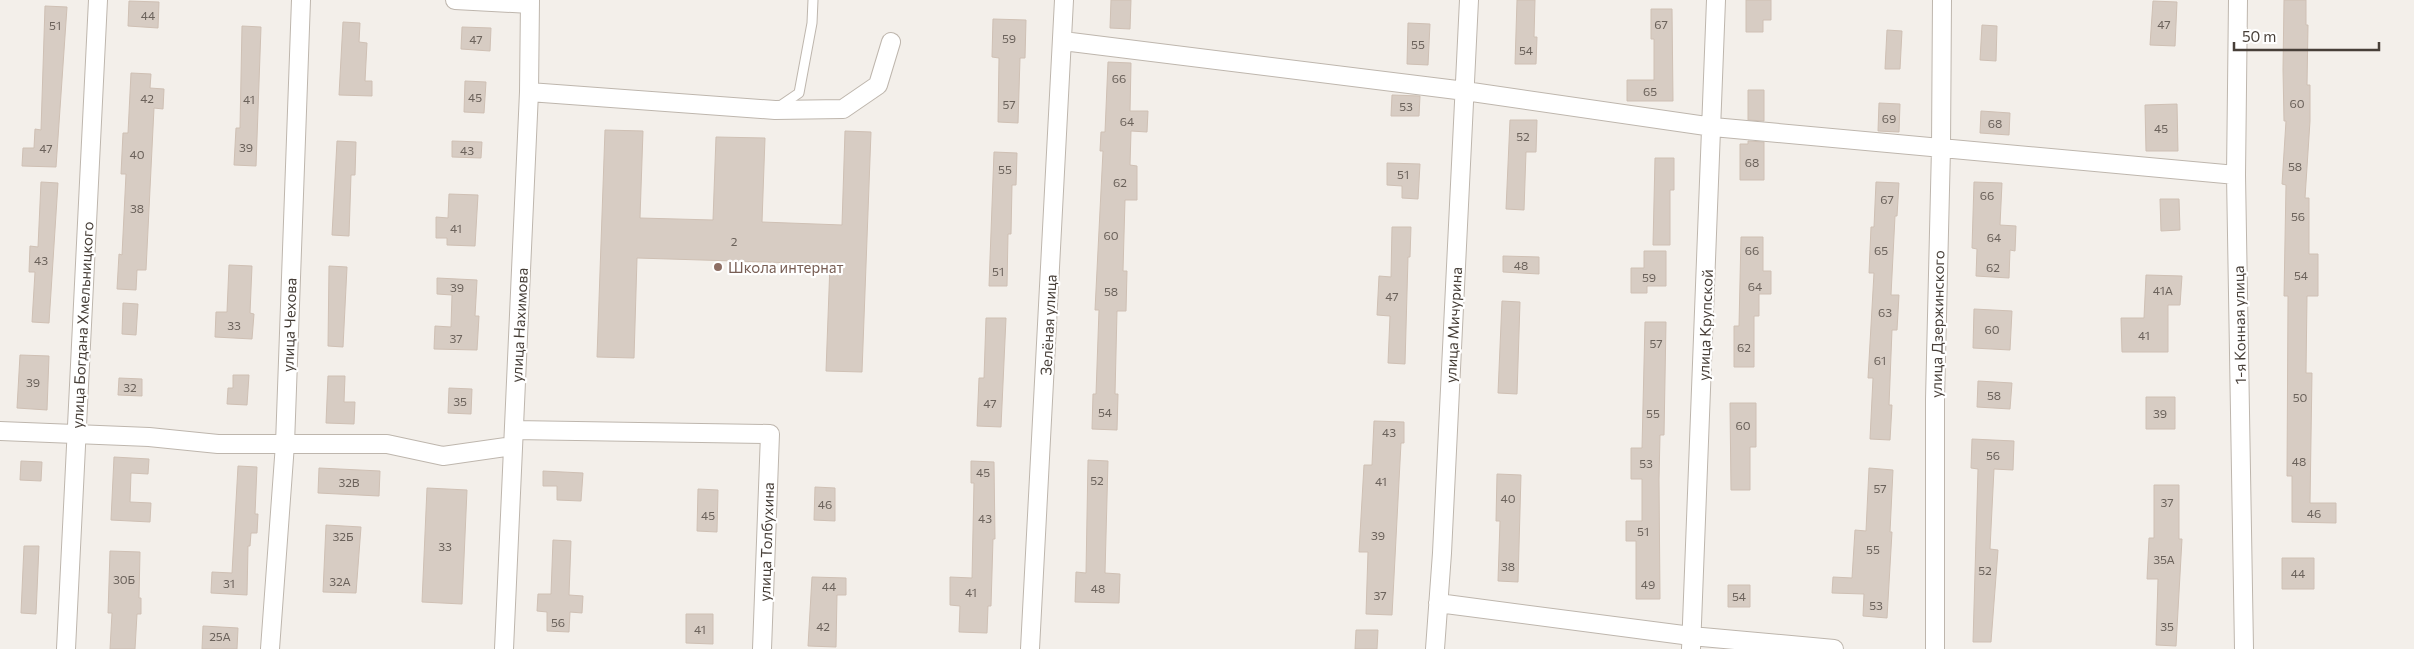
<svg xmlns="http://www.w3.org/2000/svg" width="2414" height="649" viewBox="0 0 2414 649" font-family="Commissioner,sans-serif">
	<style>
		.building { fill: #d7ccc3; stroke: #cfc0b4 }
		.lines { fill: none; stroke-linecap: round; stroke-linejoin: round }
		.lane-casing { stroke: #beb6ad; stroke-width: 11 }
		.street-casing { stroke: #beb6ad; stroke-width: 20 }
		.lane { stroke: #fff; stroke-width: 9 }
		.street { stroke: #fff; stroke-width: 18 }
		.education-dot { fill: #8d6e63; stroke: #fff; stroke-width: 2 }
		.labels { text-anchor: middle; dominant-baseline: central; stroke-width: 4.5; stroke-linejoin: round; paint-order: stroke }
		.number-label { font-size: 12px; fill: #6b625b }
		.education-label { font-size: 15px; fill: #785e54; stroke: #fff; text-anchor: start }
		.street-label { font-size: 15px; fill: #473f38; stroke: #fff }
	</style>
	<rect width="100%" height="100%" fill="#f3efea"/>
	<!-- building -->
	<path class="building" d="M1111,0h20l-1,29 -20,-1z
		M1517,0h18l-1,37h3l-1,27h-21z
		M1746,0h25v20h-8v12h-17z
		M2284,0h22v25h2l-1,60h3v36l-5,77h4v56h9v42h-11l-1,77h6l-2,130h26v20l-44,-1v-46h-5l1,-180h-4l2,-111 -4,-1 4,-63h-2l-1,-52z
		M129,1l30,1 -1,26 -30,-2z
		M2153,1l24,1 -2,44 -25,-1z
		M45,6l22,1 -11,160 -34,-1 1,-18h11l1,-19 6,1z
		M1651,9h21l1,92h-46v-21h27v-41h-3z
		M993,19l33,1 -1,38h-5l-2,65 -20,-1 1,-64 -7,-1z
		M343,22l17,1 -1,19 8,1 -2,38h7v15l-33,-1z
		M1408,23l22,1 -2,41 -21,-1z
		M1982,25l15,1 -1,35 -16,-1z
		M242,26l19,1 -5,139 -22,-1 2,-37h4z
		M462,27l29,1 -1,23 -29,-2z
		M1887,30l15,1 -2,38h-15z
		M1108,62l23,1 -1,48h18l-1,21 -16,-1 -1,34 7,1v34h-12l-2,71h4l-1,40h-9l-2,83h3l-1,36 -25,-1 1,-35h3l3,-84h-4l8,-159h-3l1,-19h4z
		M131,73l20,1 -1,14 14,1 -1,20 -9,-1 -8,162h-9l-1,20 -19,-1 2,-35 3,1 4,-81h-5l2,-41h5z
		M465,81l21,1 -2,31 -20,-1z
		M1748,90h16v31l-16,-1z
		M1392,95l28,1 -1,20h-28z
		M1879,103l21,1 -1,28 -21,-1z
		M2177,104l1,47h-32l-1,-46z
		M1981,111l29,2 -1,22 -29,-2z
		M1510,120h27l-1,32h-10l-2,58 -18,-1z
		M605,130l38,1 -3,87 73,2 3,-83 49,1 -3,84 80,3 3,-94 26,1 -9,240 -36,-1 4,-107 -193,-6 -3,100 -37,-1z
		M337,141l19,1 -1,33h-4l-2,61 -17,-1z
		M452,141l30,1 -1,16 -29,-1z
		M1748,141l16,1v38h-24v-36h8z
		M994,152l23,1 -1,32h-4l-1,49h-3l-1,52h-18z
		M1655,158h19v32h-4v55h-17z
		M1387,163l33,1 -2,35 -16,-1v-12l-15,-1z
		M41,182l17,1 -9,140 -17,-1 3,-50h-6l1,-26 8,1z
		M1876,182l23,1 -2,33h-2l-4,79h8l-2,35h-5l-3,75h3l-2,35 -20,-1 3,-61h-5l6,-105h-5l2,-46h3z
		M1974,182l28,1 -2,42 16,1 -1,25 -5,-1 -1,28 -33,-2 1,-27 -5,-1z
		M449,194l29,1 -3,51 -28,-1v-7h-11v-21l12,1z
		M2160,199h19l1,31 -19,1z
		M1392,227h19l-1,30h-2l-3,107 -17,-1 2,-47 -13,-1 2,-39 12,1z
		M1741,237h22v34h8v23h-12v22h-5v51h-20v-41h5z
		M1644,251h22v35h-19v7h-16v-25h13z
		M1503,256l36,1v17l-36,-2z
		M229,265l23,1 -2,47 4,1 -2,25 -37,-2 1,-25h11z
		M329,266l18,1 -4,80 -15,-1z
		M2146,275l36,1 -2,29h-12v47h-46l-1,-34h23z
		M437,278l40,2 -2,36h4l-2,34 -43,-1 1,-23 16,1 1,-32 -15,-1z
		M1502,301l18,1 -3,92 -19,-1z
		M123,303l15,1 -2,31 -14,-1z
		M1974,309l38,2 -2,39 -37,-2z
		M986,318h20l-5,109 -24,-1 2,-48h5z
		M1645,322h21l-2,113h-4l-1,44 1,120h-24v-58h-10v-20h16v-42h-11v-31h11z
		M20,355l29,1 -2,54 -30,-2z
		M233,375h16l-2,30 -20,-1 1,-16h5z
		M328,376h17l-1,26h11l-1,22 -28,-1z
		M119,378l23,1v17l-24,-1z
		M1978,381l34,2 -2,26 -33,-2z
		M449,388l23,1 -1,25 -23,-1z
		M2146,397h29v32h-29z
		M1730,403h26v44h-6v43h-19z
		M1374,421l30,1v21h-3l-9,172 -26,-1 2,-62h-9l5,-87h8z
		M1972,439l42,2 -1,29 -19,-1 -4,80 8,1 -7,92h-18l5,-173 -7,-1z
		M114,457l35,2 -1,15 -17,-1 -1,29 21,1 -1,19 -39,-2z
		M1088,460l20,1 -3,112 15,1 -1,29 -44,-1 1,-30 10,1z
		M21,461l21,1 -1,19 -21,-1z
		M971,461l23,1 1,77h-2l-2,67h-3l-1,27 -28,-1 1,-26 -10,-1v-28l22,1 2,-95h-3z
		M238,466l19,1 -2,47h3l-1,19h-6l-1,13h-2l-1,49 -36,-2 1,-21 20,1z
		M319,468l61,3 -1,25 -61,-3z
		M1869,468l24,2 -3,62h2l-5,86 -24,-2 1,-22 -32,-1 1,-16 19,1 3,-48 11,1z
		M543,471l40,2 -2,28 -24,-1v-14h-14z
		M1497,474l24,1 -3,107 -20,-1 2,-60h-4z
		M2154,485h25v54h3l-6,107 -20,-1 2,-66h-11l2,-41h5z
		M815,487l20,1v33l-21,-1z
		M427,488l40,2 -5,114 -40,-2z
		M698,489l20,1 -1,42 -20,-1z
		M326,525l35,2 -5,66 -33,-1z
		M553,540l18,1 -2,54 14,1 -1,17 -12,-1 -1,20 -22,-1v-19l-10,-1 1,-17h13z
		M24,546h15l-3,68 -15,-1z
		M110,551l30,1 -1,46h2v16h-4l-2,35h-25l2,-36h-4z
		M2282,558h32v31h-32z
		M812,577l34,1v17h-9l-1,52 -28,-1z
		M1728,585h22v22h-22z
		M686,614h27v30l-27,-1z
		M203,626l35,2 -1,21h-35z
		M1356,630h22l-1,19h-22z"/>
	<g class="lines">
		<!-- lane casing -->
		<g class="lane-casing">
			<path id="lane" d="M777,108l22,-15 13,-70 1,-23"/>
		</g>
		<!-- street casing -->
		<g class="street-casing">
			<path id="street" d="M455,0l75,4
				M2238,0l-2,175 8,474
				M1063,41l402,50 248,36 523,48
				M529,92l246,18 68,-1 35,-24 13,-43
				M514,430l256,4 -8,215
				M0,431l149,6 69,7h169l56,12 70,-10
				M1438,603l253,33 143,13
				M66,649l32,-649
				M270,649l15,-205 16,-444
				M504,649l25,-557 1,-92
				M1030,649l34,-649
				M1435,649l7,-96 27,-553
				M1691,649l25,-649
				M1935,649v-249l6,-252 1,-148"/>
		</g>
		<!-- lane -->
		<use href="#lane" class="lane"/>
		<!-- street -->
		<use href="#street" class="street"/>
	</g>
	<!-- markers -->
	<circle class="education-dot" cx="718" cy="267" r="5"/>
	<g class="labels">
		<!-- number labels -->
		<g class="number-label">
			<text x="148" y="15">44</text>
			<text x="1661" y="24">67</text>
			<text x="2164" y="24">47</text>
			<text x="55" y="25">51</text>
			<text x="1009" y="38">59</text>
			<text x="476" y="39">47</text>
			<text x="1418" y="44">55</text>
			<text x="1526" y="50">54</text>
			<text x="1119" y="78">66</text>
			<text x="1650" y="91">65</text>
			<text x="475" y="97">45</text>
			<text x="147" y="98">42</text>
			<text x="249" y="99">41</text>
			<text x="2297" y="103">60</text>
			<text x="1009" y="104">57</text>
			<text x="1406" y="106">53</text>
			<text x="1889" y="118">69</text>
			<text x="1127" y="121">64</text>
			<text x="1995" y="123">68</text>
			<text x="2161" y="128">45</text>
			<text x="1523" y="136">52</text>
			<text x="246" y="147">39</text>
			<text x="46" y="148">47</text>
			<text x="467" y="150">43</text>
			<text x="137" y="154">40</text>
			<text x="1752" y="162">68</text>
			<text x="2295" y="166">58</text>
			<text x="1005" y="169">55</text>
			<text x="1403" y="174">51</text>
			<text x="1120" y="182">62</text>
			<text x="1987" y="195">66</text>
			<text x="1887" y="199">67</text>
			<text x="137" y="208">38</text>
			<text x="2298" y="216">56</text>
			<text x="456" y="228">41</text>
			<text x="1111" y="235">60</text>
			<text x="1994" y="237">64</text>
			<text x="734" y="241">2</text>
			<text x="1752" y="250">66</text>
			<text x="1881" y="250">65</text>
			<text x="41" y="260">43</text>
			<text x="1521" y="265">48</text>
			<text x="1993" y="267">62</text>
			<text x="998" y="271">51</text>
			<text x="2301" y="275">54</text>
			<text x="1649" y="277">59</text>
			<text x="1755" y="286">64</text>
			<text x="457" y="287">39</text>
			<text x="2163" y="290">41А</text>
			<text x="1111" y="291">58</text>
			<text x="1392" y="296">47</text>
			<text x="1885" y="312">63</text>
			<text x="234" y="325">33</text>
			<text x="1992" y="329">60</text>
			<text x="2144" y="335">41</text>
			<text x="456" y="338">37</text>
			<text x="1656" y="343">57</text>
			<text x="1744" y="347">62</text>
			<text x="1880" y="360">61</text>
			<text x="33" y="382">39</text>
			<text x="130" y="387">32</text>
			<text x="1994" y="395">58</text>
			<text x="2300" y="397">50</text>
			<text x="460" y="401">35</text>
			<text x="990" y="403">47</text>
			<text x="1105" y="412">54</text>
			<text x="1653" y="413">55</text>
			<text x="2160" y="413">39</text>
			<text x="1743" y="425">60</text>
			<text x="1389" y="432">43</text>
			<text x="1993" y="455">56</text>
			<text x="2299" y="461">48</text>
			<text x="1646" y="463">53</text>
			<text x="983" y="472">45</text>
			<text x="1097" y="480">52</text>
			<text x="1381" y="481">41</text>
			<text x="349" y="482">32В</text>
			<text x="1880" y="488">57</text>
			<text x="1508" y="498">40</text>
			<text x="2167" y="502">37</text>
			<text x="825" y="504">46</text>
			<text x="2314" y="513">46</text>
			<text x="708" y="515">45</text>
			<text x="985" y="518">43</text>
			<text x="1643" y="531">51</text>
			<text x="1378" y="535">39</text>
			<text x="343" y="536">32Б</text>
			<text x="445" y="546">33</text>
			<text x="1873" y="549">55</text>
			<text x="2164" y="559">35А</text>
			<text x="1508" y="566">38</text>
			<text x="1985" y="570">52</text>
			<text x="2298" y="573">44</text>
			<text x="124" y="579">30Б</text>
			<text x="340" y="581">32А</text>
			<text x="229" y="583">31</text>
			<text x="1648" y="584">49</text>
			<text x="829" y="586">44</text>
			<text x="1098" y="588">48</text>
			<text x="971" y="592">41</text>
			<text x="1380" y="595">37</text>
			<text x="1739" y="596">54</text>
			<text x="1876" y="605">53</text>
			<text x="558" y="622">56</text>
			<text x="823" y="626">42</text>
			<text x="2167" y="626">35</text>
			<text x="700" y="629">41</text>
			<text x="220" y="636">25А</text>
		</g>
		<!-- education labels -->
		<g class="education-label">
			<text x="728" y="267">Школа интернат</text>
		</g>
		<!-- street labels -->
		<g class="street-label">
			<text transform="translate(1937 324) rotate(-89)">улица Дзержинского</text>
			<text transform="translate(82 325) rotate(-87)">улица Богдана Хмельницкого</text>
			<text transform="translate(289 325) rotate(-88)">улица Чехова</text>
			<text transform="translate(519 325) rotate(-87)">улица Нахимова</text>
			<text transform="translate(1048 325) rotate(-87)">Зелёная улица</text>
			<text transform="translate(1453 325) rotate(-87)">улица Мичурина</text>
			<text transform="translate(1705 325) rotate(-88)">улица Крупской</text>
			<text transform="translate(2239 325) rotate(-91)">1-я Конная улица</text>
			<text transform="translate(766 542) rotate(-88)">улица Толбухина</text>
		</g>
	</g>
	<!-- scale -->
	<path d="M2234 42v8h145v-8" fill="none" stroke="#473f38" stroke-width="2.5"/>
	<text x="2242" y="42" font-size="15" fill="#473f38" stroke="#ffffff" stroke-width="4" paint-order="stroke">50 m</text>
</svg>
